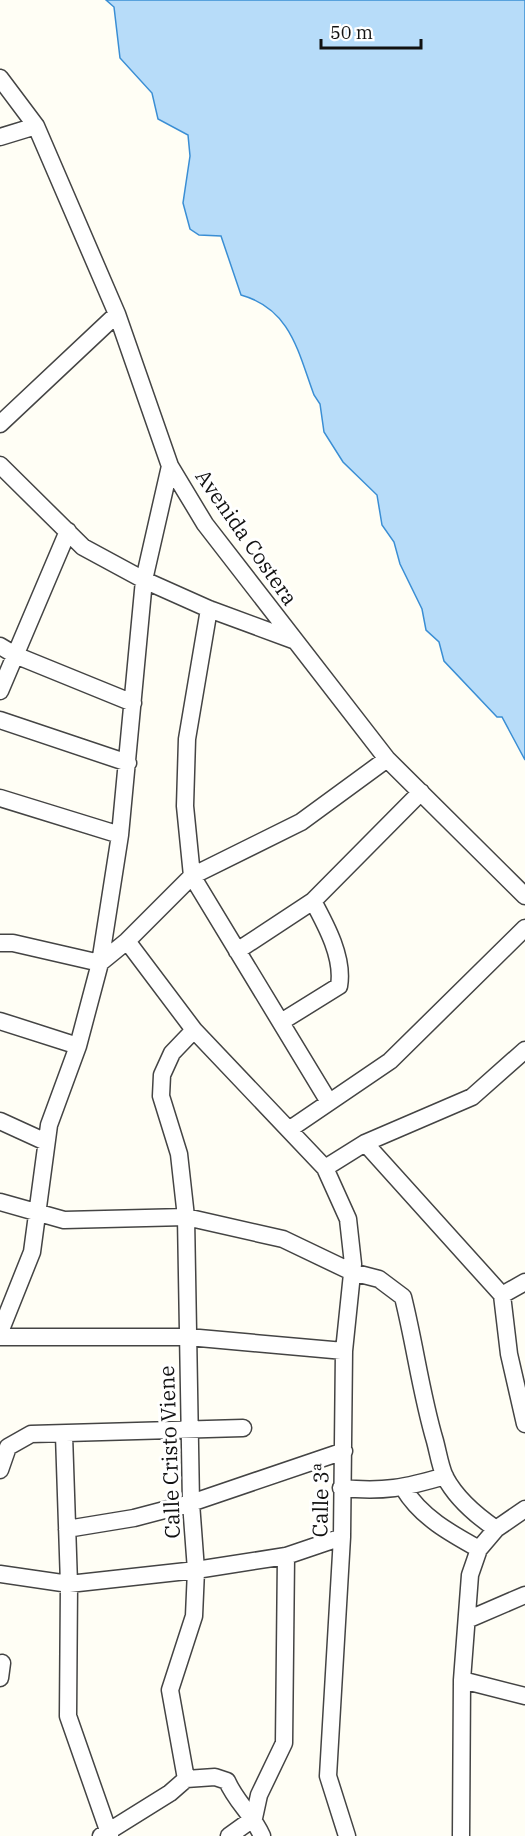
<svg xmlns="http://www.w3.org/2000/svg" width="525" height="1836" viewBox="0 0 525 1836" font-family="'IBM Plex Serif',serif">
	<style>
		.water { fill: #b7dcf9; stroke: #3a8ed4; stroke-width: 1.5 }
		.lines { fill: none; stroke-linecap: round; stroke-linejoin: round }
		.street-casing { stroke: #444; stroke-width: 19 }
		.street { stroke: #fff; stroke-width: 16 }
		.labels { text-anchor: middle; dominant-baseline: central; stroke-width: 6; stroke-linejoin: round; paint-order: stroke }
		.street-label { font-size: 21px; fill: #111; stroke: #fff }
	</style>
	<rect width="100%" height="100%" fill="#fffef5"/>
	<!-- water -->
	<path class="water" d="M106,0h419v760l-23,-43h-5l-53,-56 -5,-19 -13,-12 -4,-21 -22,-45 -6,-22 -12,-17 -5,-30 -34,-33 -19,-30 -4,-28 -6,-9c-16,-43 -23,-86 -73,-100l-20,-59 -22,-1 -9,-6 -7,-26 7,-47 -2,-21 -30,-16 -6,-26 -32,-35 -6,-51z"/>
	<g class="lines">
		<!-- street casing -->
		<g class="street-casing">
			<path id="street" d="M0,78l36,48 81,188 53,152 35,58 182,235 138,137
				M0,137l36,-11
				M0,424l117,-110
				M0,465l83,82 61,33 65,29 84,31
				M209,609l-22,130 -2,67 7,70 137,226
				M0,646l15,9 118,48
				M0,691l68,-160
				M0,720l128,43
				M0,798l120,37
				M127,941l67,89 131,138 23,51 5,45 -9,87 -2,186 -14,239 19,60
				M0,943h13l87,20 27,-22 65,-65 109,-54 86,-63
				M237,951l76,-50 108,-109
				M0,1021l78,25
				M281,1022l58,-36c5,-28 -13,-61 -26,-85
				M0,1121l46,21
				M290,1129l100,-68 135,-133
				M365,1143l137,152 7,59 16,70
				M325,1168l40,-25 107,-46 53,-47
				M0,1202l64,18 122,-3 97,22 69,33 27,7 24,18c12,48 18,97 32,144 3,11 5,25 10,36 11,21 32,39 51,52
				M502,1295l23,-13
				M0,1332l32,-80 17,-127 29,-79 22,-83 20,-128 24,-255 26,-114
				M0,1337h188l156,14
				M64,1435l5,149 -1,132 42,120
				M0,1470l8,-23 23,-13 212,-6
				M341,1488c43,4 64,0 104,-12
				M404,1489c17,28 46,44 75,60
				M67,1529l67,-11 57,-15 153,-52
				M0,1574l69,10 127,-14 90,-14 56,-19
				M467,1620l58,-25
				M0,1678l2,-15
				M462,1680l63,16
				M186,1779l29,-2 12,4c9,21 26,34 35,55
				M101,1836l69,-43 16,-14 -16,-89 24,-74 2,-46 -5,-67 -5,-286 -7,-63 -18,-58 1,-21 10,-22 22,-23
				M229,1836l25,-18 5,-23 25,-52 2,-187
				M461,1836l1,-156 8,-105 9,-26 17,-20 29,-20"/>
		</g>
		<!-- street -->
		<use href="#street" class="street"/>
	</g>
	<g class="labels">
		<!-- street labels -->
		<g class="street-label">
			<text transform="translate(247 537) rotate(55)">Avenida Costera</text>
			<text transform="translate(169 1452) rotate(-92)">Calle Cristo Viene</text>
			<text transform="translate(320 1500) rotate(-89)">Calle 3ª</text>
		</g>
	</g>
	<!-- scale -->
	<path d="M321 39v9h100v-9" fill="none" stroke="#111111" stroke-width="3"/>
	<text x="330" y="39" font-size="18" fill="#111111" stroke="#ffffff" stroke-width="4.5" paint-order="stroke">50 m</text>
</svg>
